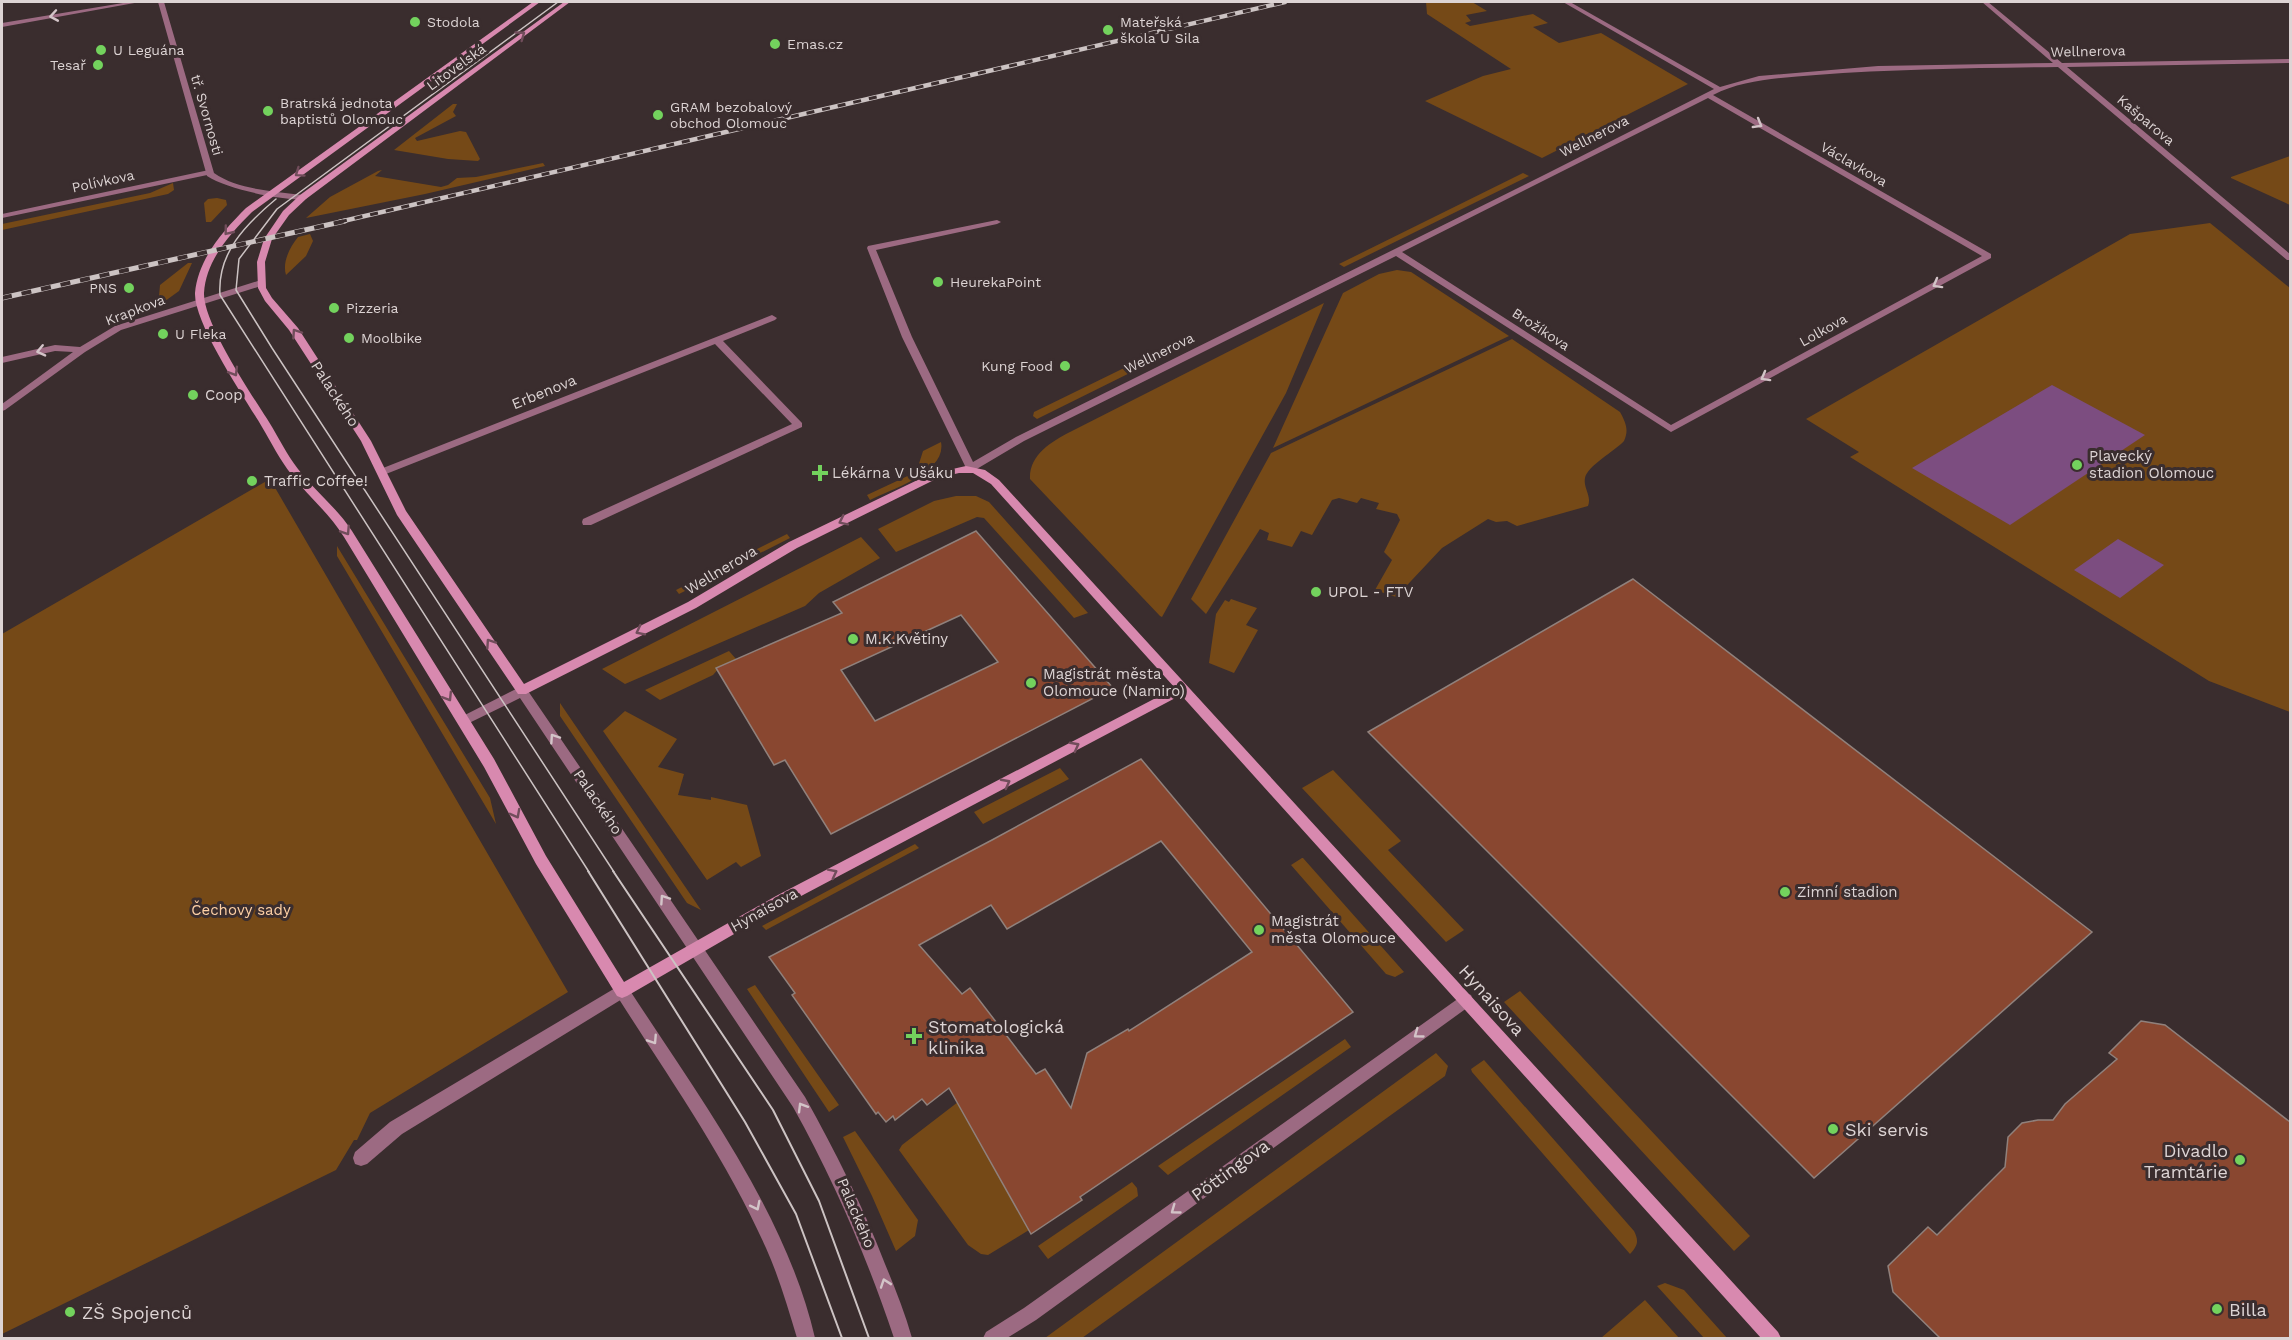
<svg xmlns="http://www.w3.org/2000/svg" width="2292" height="1340" viewBox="0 0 2292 1340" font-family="'Work Sans',sans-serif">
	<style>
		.green { fill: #754917 }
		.water { fill: #7c4d80 }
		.building { fill: #894730; stroke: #90817c; stroke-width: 1.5; fill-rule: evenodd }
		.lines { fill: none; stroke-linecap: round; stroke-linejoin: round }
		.minor { fill: #9c6a82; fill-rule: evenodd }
		.tertiary { fill: #9c6a82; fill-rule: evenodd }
		.secondary { fill: #d889af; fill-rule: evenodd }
		.tram-far1 { stroke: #ccc3c3; stroke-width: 1.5 }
		.tram { stroke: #ccc3c3; stroke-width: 2 }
		.rail-far1-casing { stroke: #ccc3c3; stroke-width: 4.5 }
		.rail-casing { stroke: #ccc3c3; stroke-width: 5 }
		.rail-far1 { stroke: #3a2d2e; stroke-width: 3; stroke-dasharray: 8; stroke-linecap: butt }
		.rail { stroke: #3a2d2e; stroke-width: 4; stroke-dasharray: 10; stroke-linecap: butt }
		.oneway { stroke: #d3c4c8 }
		.oneway2 { stroke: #714d5b }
		.poi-dot { fill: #73d25d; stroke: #3a2d2e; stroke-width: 2 }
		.labels { text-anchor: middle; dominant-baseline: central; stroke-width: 6; stroke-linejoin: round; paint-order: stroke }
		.far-poi-label { font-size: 14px; fill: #ddd4d4; stroke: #3a2d2e; text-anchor: start }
		.far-street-label { font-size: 14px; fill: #ddd4d4; stroke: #3a2d2e }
		.street-label { font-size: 15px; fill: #ddd4d4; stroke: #3a2d2e }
		.poi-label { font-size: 15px; fill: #ddd4d4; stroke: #3a2d2e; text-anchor: start }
		.park-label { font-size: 15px; fill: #fed0a5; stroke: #3a2d2e }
		.near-street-label { font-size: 18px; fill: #ddd4d4; stroke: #3a2d2e }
		.near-poi-label { font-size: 18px; fill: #ddd4d4; stroke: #3a2d2e; text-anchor: start }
	</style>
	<rect width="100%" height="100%" fill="#3a2d2e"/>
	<!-- green -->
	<path class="green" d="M1426,2h46l15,9 -21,4 5,6 -6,2 5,3 63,-12 15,9 -15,4 26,16 42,-10 87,51 -146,74 -117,-57 58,-25 28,-7 -84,-55z
		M453,104h4l-4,8 3,4 -41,22 2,3 43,-10 6,1 14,27 -2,2 -30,-2 -54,-9z
		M2290,156v49l-59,-27v-1z
		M543,163l2,3 -120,28 -119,24 24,-21 48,-26 4,-1 -7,6 66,11 7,-2 9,-7 19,-1z
		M1523,173l6,3 -185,91 -5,-3z
		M173,183l1,7 -6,4 -166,36v-6l148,-31z
		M217,198l9,2 1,5 -16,17h-5l-2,-19 4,-4z
		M2210,223l80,65v424l-81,-31 -359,-224 9,-5 -53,-33 324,-185z
		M310,234l3,7 -7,15 -20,19c-4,-13 4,-28 12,-38z
		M188,263h4l-13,28 -18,13 -2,-8 1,-11z
		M1397,270l14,2 98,64 -236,112 70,-155 36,-19z
		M1324,303l-38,90 -124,224 -2,-1 -130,-137c-1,-24 21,-37 40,-47z
		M1512,339l108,73c6,11 9,18 4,29 -9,10 -37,25 -39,37 -2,10 7,18 3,28l-71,20 -10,-5 -11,1 -8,-3 -46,29 -46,49 -21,-7 17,-30 -8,-8 16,-32 -3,-6 -21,-5 3,-6 -18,-5 -4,5 -18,-5 -7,2 -20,35 -11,-4 -9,16 -25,-7 2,-7 -9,-4 -54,85 -15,-15 80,-146z
		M1163,349v6l-5,4 -121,60 -4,-3 1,-4z
		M941,442c6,30 -49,47 -71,58l-3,-5 47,-22 3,-3 6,-19z
		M270,479l298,513 -198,121 -13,27h-3l-18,30 -334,164v-700z
		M956,496h20l13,6 99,111 -14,5 -90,-100 -7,-1 -81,35 -18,-23 56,-28z
		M787,534l3,4 -111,56 -3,-4z
		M861,537l19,21 -61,35 -14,13 -180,78 -23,-15z
		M337,546l153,252 6,26 -159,-268z
		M1231,599l26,9 -11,17 12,5 -24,43 -25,-10 7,-49 9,-14 4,2z
		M729,651l7,8 -16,8 -7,8 -53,25 -15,-10z
		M560,703l141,207 -14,-7 -127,-187z
		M625,711l52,28 -19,28 26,7 -6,21 33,5v-3l36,8 14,51 -20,11 -5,-5 -29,18 -104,-149z
		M1060,768l9,11 -86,45 -9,-12z
		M1333,770l68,71 -13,9 76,80 -18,12 -144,-154z
		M915,844l4,4 -153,82 -4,-4z
		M1302,858h1l101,114 -9,5 -9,-3 -95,-109z
		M755,985l84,120 -10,7 -82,-123z
		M1520,991l230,245 -16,15 -230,-249z
		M1345,1039l6,8 -183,128 -10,-9z
		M1436,1053l12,13 -3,10 -363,262h-37z
		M1484,1060l150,171c5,10 4,14 -4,23l-158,-182 -1,-3z
		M958,1102l71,128 -41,25 -7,-1 -13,-9 -69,-95 3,-5z
		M855,1131l63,89 -3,16 -19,15 -24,-55 -29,-59z
		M1132,1182l5,6 1,8 -90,63 -10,-13z
		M1665,1283l19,7 43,48h-23l-47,-52z
		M1645,1300l34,38h-78z"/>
	<!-- water -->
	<path class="water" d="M2052,385l93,50 -135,90 -98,-57z
		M2118,539l46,26 -44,33 -46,-28z"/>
	<!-- building -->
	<path class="building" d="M976,531l137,157 -282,146 -46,-74 -11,5 -58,-97 126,-55 -9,-11zM961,615l37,47 -123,59 -34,-51z
		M1633,579l459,353 -278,246 -446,-446z
		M1141,759l212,253 -273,185 2,3 -51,34 -82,-146 -22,17 -5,-6 -27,21 -2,-4 -7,6 -8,-10 -2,2 -84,-119 3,-2 -26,-36 223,-117zM1161,841l91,111 -123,79 -1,-2 -41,24 -16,55 -26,-39 -9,5 -66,-86 -8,6 -43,-49 72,-40 16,24z
		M2141,1021l24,4 125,97v216h-350l-47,-46 -5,-26 40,-39 9,8 68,-68 3,-30 14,-14 16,-3h15l12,-16 52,-45 -8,-6z"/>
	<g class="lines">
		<!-- minor -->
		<path class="minor" d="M129,2h11l-138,25v-4z
			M1563,2h7l150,85 39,-11 119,-10 175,-3 -71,-61h6l74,61 228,-4v4l-223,4 223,187v6h-3l-229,-193c-81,1 -162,2 -242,8 -35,3 -72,4 -103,20l278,159v4l-320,174 -275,-176 -372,185 -49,29h-8l-65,-133 -35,-89 1,-2 129,-26 4,2 -4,2 -121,26 36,87 61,125 43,-25 532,-264 166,-84zM1708,98l274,158 -311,169 -269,-173z
			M209,170l4,2 -1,2 -210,44v-4z
			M261,280l3,1v4l-143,45 -36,22 -80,58 -3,1v-7l71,-52 -18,-1 -53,12v-6l53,-12 25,2 35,-21z
			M772,315l5,3 -2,2 -52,21 79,82v4l-211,98h-8l-1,-3 1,-3 209,-95 -77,-80 -329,130 -4,1 -5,-3 1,-2z
			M622,984l5,2 2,5 -2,5 -225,138 -35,30 -6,2 -6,-2 -2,-6 2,-6 35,-30z
			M1466,993l5,2 2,5 -2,5 -435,315 -29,18h-24l3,-6 38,-24z"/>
		<!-- tertiary -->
		<path class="tertiary" d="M158,2h6l50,171c24,17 60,18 89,22l4,2 -1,2c-24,2 -79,-10 -99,-23z
			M522,686l4,2 279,409c30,54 58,109 80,167 10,24 20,49 27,74h-18c-27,-80 -59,-156 -101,-231l-273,-409 -53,26h-8l-2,-3 2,-3z
			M622,984l5,2c70,108 159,226 188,352h-18c-9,-30 -18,-61 -31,-90 -40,-90 -97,-170 -149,-252l-2,-5 2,-5z"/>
		<!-- secondary -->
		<path class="secondary" d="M533,2h7l-288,210c-22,22 -46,48 -48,81 -1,30 48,102 65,129 10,16 18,33 29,47 17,22 39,39 54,62l142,228 52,97 78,126 152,-86 399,-208 -184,-204 -18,-11h-14l-21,5 -141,70 -101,60 -170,86h-8l-121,-179 -36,-74 -72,-111 -24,-29 -7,-13 -1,-26 7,-23 19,-28 17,-16 264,-193h6l-264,197 -17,16 -17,24 -7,23 1,26 6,10 26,30 73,113 35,70 118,173 164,-82 101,-60 141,-68 36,-8 19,4 14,10 779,852 3,6h-20l-580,-643 -395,209 -159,92 -5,2 -5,-2 -81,-132 -52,-97 -140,-230c-15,-24 -36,-41 -53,-63 -11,-14 -20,-32 -29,-47 -17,-29 -68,-103 -67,-134 3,-34 28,-62 51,-85z"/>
		<!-- tram-far1 -->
		<path class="tram-far1" d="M558,2l-281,207 -38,50 -3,31 36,58 342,524
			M276,199c-30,25 -59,54 -56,96l369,577"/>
		<!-- tram -->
		<path class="tram" d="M588,871l157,251 51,92 46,124
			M613,871l160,239 46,91 50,137"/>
		<!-- rail-far1 casing -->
		<g class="rail-far1-casing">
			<path id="rail-far1" d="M339,222l946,-220"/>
		</g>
		<!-- rail casing -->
		<g class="rail-casing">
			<path id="rail" d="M2,298l343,-77"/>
		</g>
		<!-- rail-far1 -->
		<use href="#rail-far1" class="rail-far1"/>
		<!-- rail -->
		<use href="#rail" class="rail"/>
	</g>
	<!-- one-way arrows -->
	<defs><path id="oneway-chevron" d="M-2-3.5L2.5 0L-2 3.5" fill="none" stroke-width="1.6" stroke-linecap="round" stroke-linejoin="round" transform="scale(1.5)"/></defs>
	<g class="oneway">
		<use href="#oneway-chevron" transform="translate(54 16) rotate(170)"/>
		<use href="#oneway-chevron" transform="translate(1758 124) rotate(30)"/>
		<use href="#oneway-chevron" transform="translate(1937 284) rotate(151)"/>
		<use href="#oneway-chevron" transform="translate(41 351) rotate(167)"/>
		<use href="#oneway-chevron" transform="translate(1765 377) rotate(151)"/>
		<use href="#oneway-chevron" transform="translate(554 738) rotate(-124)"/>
		<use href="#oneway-chevron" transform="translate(664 899) rotate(-124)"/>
		<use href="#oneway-chevron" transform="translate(1418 1034) rotate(144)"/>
		<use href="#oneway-chevron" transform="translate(653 1040) rotate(57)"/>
		<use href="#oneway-chevron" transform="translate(802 1107) rotate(-121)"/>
		<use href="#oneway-chevron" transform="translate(756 1206) rotate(63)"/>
		<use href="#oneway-chevron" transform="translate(1175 1210) rotate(144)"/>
		<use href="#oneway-chevron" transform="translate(885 1283) rotate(-109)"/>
	</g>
	<g class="oneway2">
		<use href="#oneway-chevron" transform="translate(521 35) rotate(-36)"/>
		<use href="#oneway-chevron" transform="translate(299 173) rotate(145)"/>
		<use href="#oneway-chevron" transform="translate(228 231) rotate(129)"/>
		<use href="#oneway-chevron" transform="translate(296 333) rotate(-124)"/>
		<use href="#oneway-chevron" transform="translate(234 372) rotate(59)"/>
		<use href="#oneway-chevron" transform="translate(843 521) rotate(154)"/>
		<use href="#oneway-chevron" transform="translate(346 531) rotate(57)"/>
		<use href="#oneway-chevron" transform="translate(640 631) rotate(153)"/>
		<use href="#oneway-chevron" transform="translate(490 643) rotate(-124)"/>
		<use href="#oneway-chevron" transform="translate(448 697) rotate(58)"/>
		<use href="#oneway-chevron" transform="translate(1075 746) rotate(-28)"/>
		<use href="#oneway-chevron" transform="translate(1006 783) rotate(-28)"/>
		<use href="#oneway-chevron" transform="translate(516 814) rotate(62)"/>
		<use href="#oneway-chevron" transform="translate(833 873) rotate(-27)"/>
	</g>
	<!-- markers -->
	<g class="poi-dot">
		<circle cx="415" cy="22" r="6"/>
		<circle cx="1108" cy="30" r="6"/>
		<circle cx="775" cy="44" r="6"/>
		<circle cx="101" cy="50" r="6"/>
		<circle cx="98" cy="65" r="6"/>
		<circle cx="268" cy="111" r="6"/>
		<circle cx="658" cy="115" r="6"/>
		<circle cx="938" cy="282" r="6"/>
		<circle cx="129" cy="288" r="6"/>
		<circle cx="334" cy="308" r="6"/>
		<circle cx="163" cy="334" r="6"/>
		<circle cx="349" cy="338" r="6"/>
		<circle cx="1065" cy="366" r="6"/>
		<circle cx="193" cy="395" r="6"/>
		<circle cx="2077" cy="465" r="6"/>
		<path d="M817 464h6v6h6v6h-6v6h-6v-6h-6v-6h6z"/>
		<circle cx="252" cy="481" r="6"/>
		<circle cx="1316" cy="592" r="6"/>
		<circle cx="853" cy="639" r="6"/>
		<circle cx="1031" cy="683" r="6"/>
		<circle cx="1785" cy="892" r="6"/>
		<circle cx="1259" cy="930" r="6"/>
		<path d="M911 1027h6v6h6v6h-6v6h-6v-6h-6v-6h6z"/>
		<circle cx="1833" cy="1129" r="6"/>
		<circle cx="2240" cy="1160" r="6"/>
		<circle cx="2217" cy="1309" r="6"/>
		<circle cx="70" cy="1312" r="6"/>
	</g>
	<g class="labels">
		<!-- far-poi labels -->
		<g class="far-poi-label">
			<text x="427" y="22">Stodola</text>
			<text x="1120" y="22">Mateřská<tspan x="1120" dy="16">škola U Sila</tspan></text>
			<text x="787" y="44">Emas.cz</text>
			<text x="113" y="50">U Leguána</text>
			<text x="86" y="65" text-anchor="end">Tesař</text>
			<text x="280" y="103">Bratrská jednota<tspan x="280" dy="16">baptistů Olomouc</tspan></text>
			<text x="670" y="107">GRAM bezobalový<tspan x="670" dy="16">obchod Olomouc</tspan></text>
			<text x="950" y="282">HeurekaPoint</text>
			<text x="117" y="288" text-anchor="end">PNS</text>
			<text x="346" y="308">Pizzeria</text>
			<text x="175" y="334">U Fleka</text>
			<text x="361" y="338">Moolbike</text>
			<text x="1053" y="366" text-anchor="end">Kung Food</text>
		</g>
		<!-- far-street labels -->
		<g class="far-street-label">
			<text transform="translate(2088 51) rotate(-1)">Wellnerova</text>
			<text transform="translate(456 67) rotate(-36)">Litovelská</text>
			<text transform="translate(207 115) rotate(74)">tř. Svornosti</text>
			<text transform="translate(2146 120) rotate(40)">Kašparova</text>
			<text transform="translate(1594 136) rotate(-27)">Wellnerova</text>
			<text transform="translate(1854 164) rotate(30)">Václavkova</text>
			<text transform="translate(103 181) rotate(-12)">Polívkova</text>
			<text transform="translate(135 310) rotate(-21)">Krapkova</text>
			<text transform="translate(1541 329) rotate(33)">Brožíkova</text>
			<text transform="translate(1823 330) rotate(-29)">Lolkova</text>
			<text transform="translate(1159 353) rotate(-26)">Wellnerova</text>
		</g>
		<!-- street labels -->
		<g class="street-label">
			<text transform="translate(544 392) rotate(-22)">Erbenova</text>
			<text transform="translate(335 394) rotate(57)">Palackého</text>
			<text transform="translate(721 570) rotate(-31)">Wellnerova</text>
			<text transform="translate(598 802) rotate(56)">Palackého</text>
			<text transform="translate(764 910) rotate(-29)">Hynaisova</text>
			<text transform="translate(856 1213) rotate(67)">Palackého</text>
		</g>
		<!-- poi labels -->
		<g class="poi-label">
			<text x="205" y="395">Coop</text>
			<text x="2089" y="456">Plavecký<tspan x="2089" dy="17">stadion Olomouc</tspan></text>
			<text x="832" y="473">Lékárna V Ušáku</text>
			<text x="264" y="481">Traffic Coffee!</text>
			<text x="1328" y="592">UPOL - FTV</text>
			<text x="865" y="639">M.K.Květiny</text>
			<text x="1043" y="674">Magistrát města<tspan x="1043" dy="17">Olomouce (Namiro)</tspan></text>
			<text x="1797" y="892">Zimní stadion</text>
			<text x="1271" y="921">Magistrát<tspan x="1271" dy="17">města Olomouce</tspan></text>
		</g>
		<!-- park labels -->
		<g class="park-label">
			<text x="241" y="910">Čechovy sady</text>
		</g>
		<!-- near-street labels -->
		<g class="near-street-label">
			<text transform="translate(1492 1000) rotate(48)">Hynaisova</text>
			<text transform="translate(1230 1170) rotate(-36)">Pöttingova</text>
		</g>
		<!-- near-poi labels -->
		<g class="near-poi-label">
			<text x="928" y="1026">Stomatologická<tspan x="928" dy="21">klinika</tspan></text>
			<text x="1845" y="1129">Ski servis</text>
			<text x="2228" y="1150" text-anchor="end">Divadlo<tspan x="2228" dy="21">Tramtárie</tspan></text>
			<text x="2229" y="1309">Billa</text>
			<text x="82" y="1312">ZŠ Spojenců</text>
		</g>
	</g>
	<!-- border -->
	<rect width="2292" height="1340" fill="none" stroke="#ddd4d4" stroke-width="6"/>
</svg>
